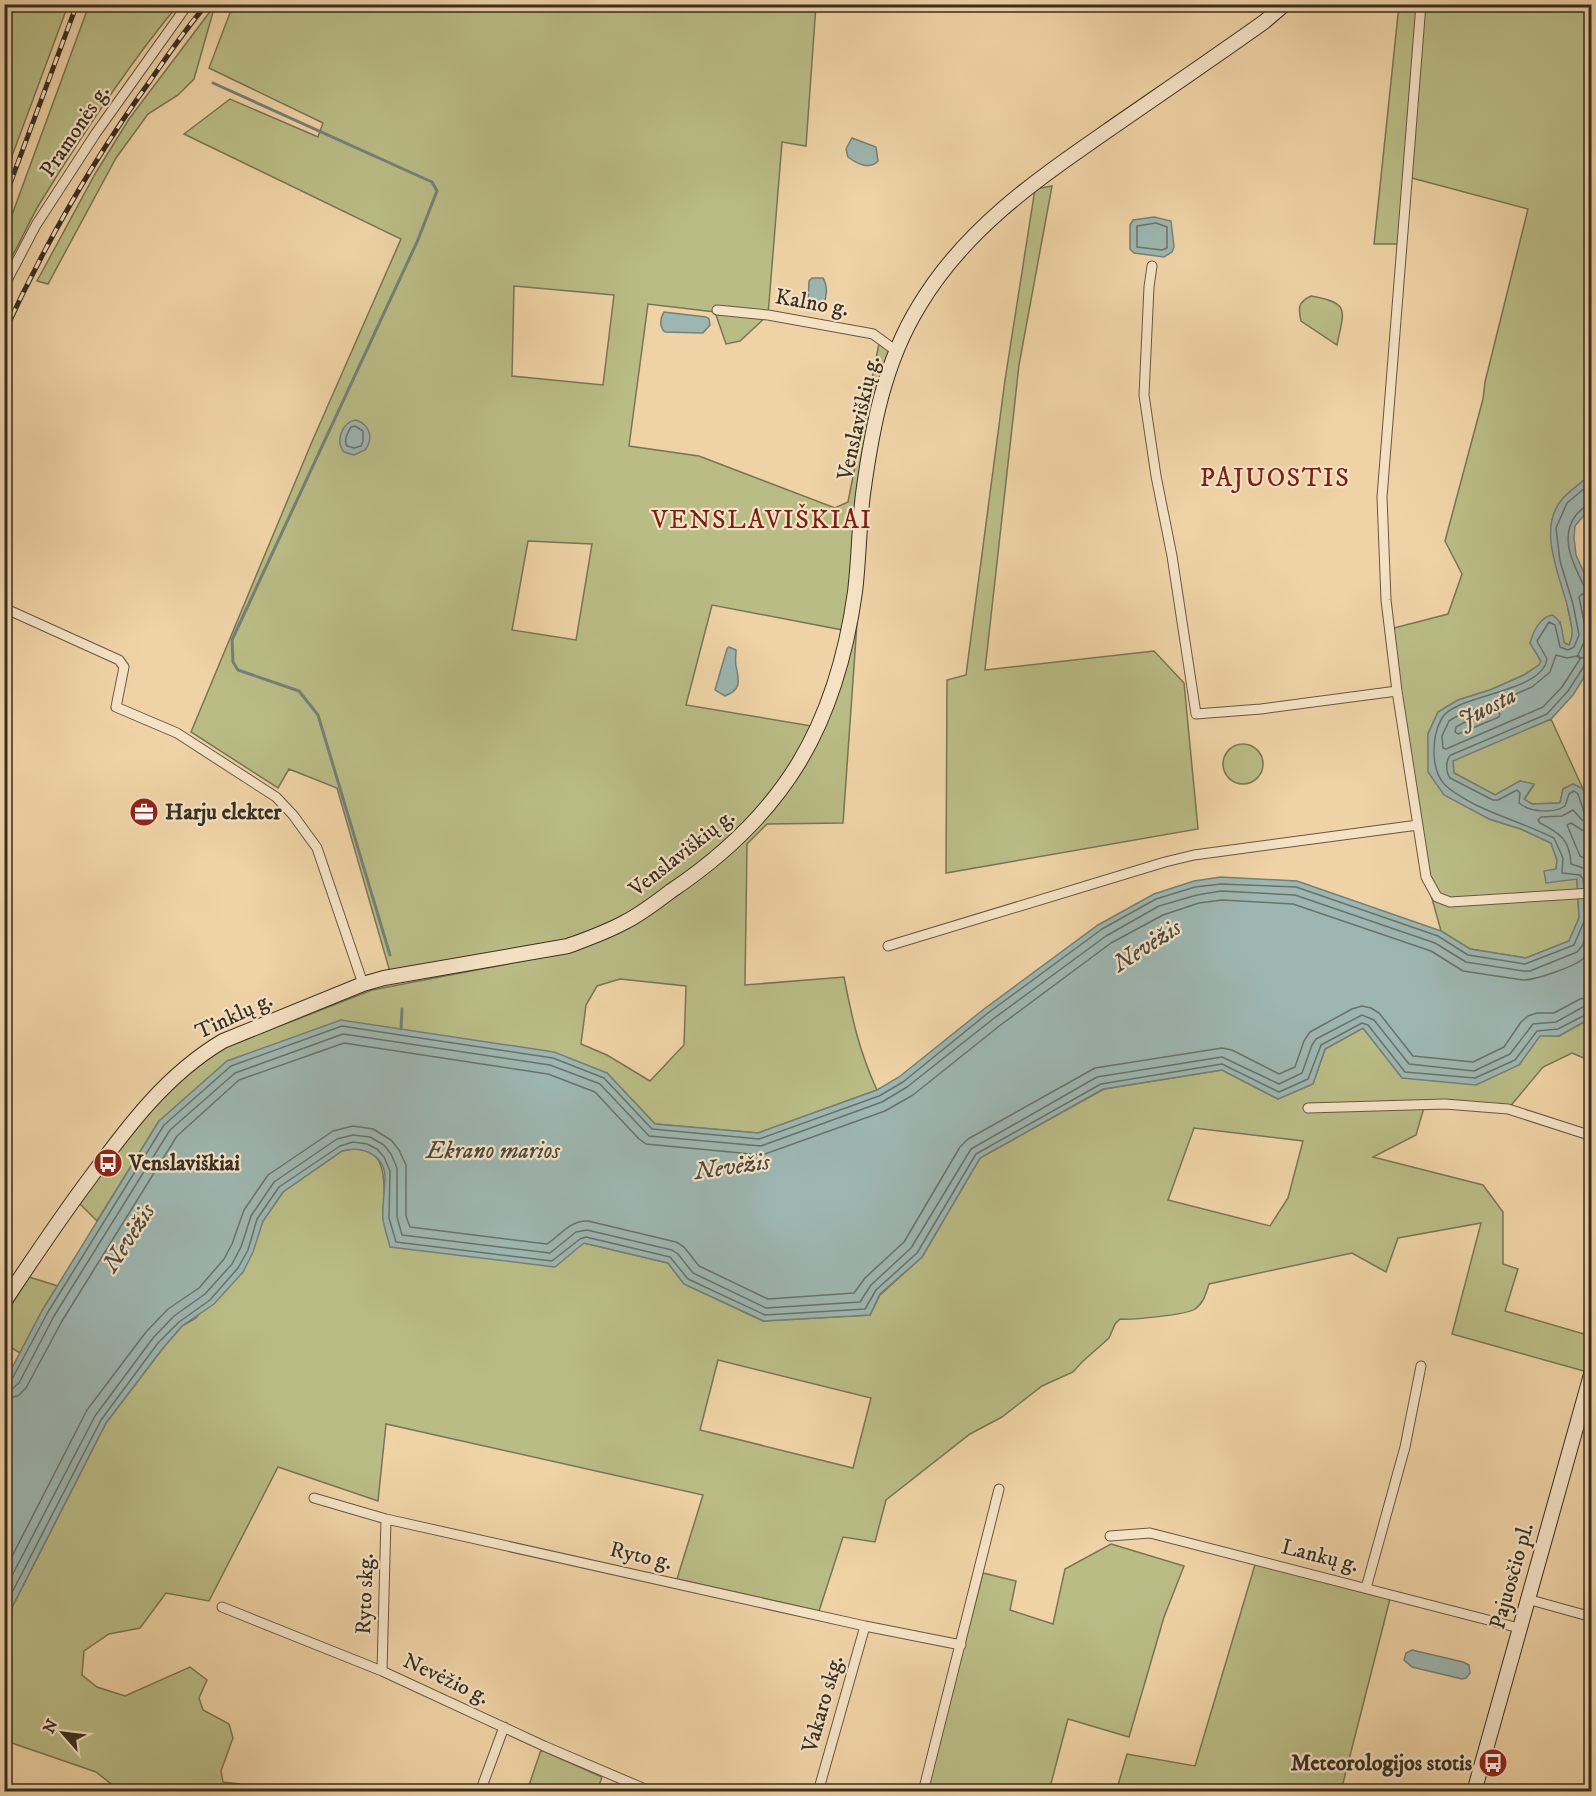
<svg xmlns="http://www.w3.org/2000/svg" width="1596" height="1796" viewBox="0 0 1596 1796" font-family="'IM FELL DW Pica',serif">
	<style>
		.green { fill: #babc86; stroke: #797554; stroke-width: 1.5; fill-rule: evenodd }
		.water { fill: #9db6b1; stroke: #758078; stroke-width: 1.5 }
		.lines { fill: none; stroke-linecap: round; stroke-linejoin: round }
		.shore { stroke: #6a726a; stroke-width: 1.5 }
		.stream { stroke: #758078; stroke-width: 3 }
		.minor-casing { stroke: #665743; stroke-width: 11 }
		.secondary-casing { stroke: #382e22; stroke-width: 16 }
		.minor { stroke: #f5e2c5; stroke-width: 9 }
		.secondary { stroke: #f5e2c5; stroke-width: 14 }
		.rail-casing { stroke: #382e22; stroke-width: 5 }
		.rail { stroke: #f5e2c5; stroke-width: 3; stroke-dasharray: 9; stroke-linecap: butt }
		.labels { text-anchor: middle; dominant-baseline: central; stroke-width: 4.5; stroke-linejoin: round; paint-order: stroke }
		.street-label { font-size: 22px; fill: #382e22; stroke: #f5e2c5 }
		.poi-label { font-size: 22px; font-weight: bold; fill: #382e22; stroke: #f5e2c5; text-anchor: start }
		.water-label { font-size: 24px; font-style: italic; fill: #4c493f; stroke: #f5e2c5 }
		.quarter-label { font-size: 26px; letter-spacing: 1.5px; fill: #7a1f14; stroke: #f5e2c5 }
	</style>
	<rect width="100%" height="100%" fill="#efd3a6"/>
	<filter id="stains"><feTurbulence type="fractalNoise" baseFrequency=".00333" numOctaves="4"/><feColorMatrix values="0 0 0 0 .2 0 0 0 0 .09 0 0 0 0 .02 0 0 0 .5 -.17"/></filter>
	<radialGradient id="worn" r=".72"><stop offset=".6" stop-color="#630" stop-opacity="0"/><stop offset="1" stop-color="#630" stop-opacity=".3"/></radialGradient>
	<!-- green -->
	<path class="green" d="M5,4l63,1 -63,170 -1,-170z
		M89,5h35l7,6 8,-6h39c-51,61 -96,130 -138,198 -13,21 -21,45 -35,64v-33z
		M215,5l-21,74 -16,16 -30,19 -32,44 -68,126 -11,-3 58,-107 34,-55z
		M233,5h583l-10,141 -24,-4 -14,173 -28,26 -14,3 -11,-32 -67,-8 -19,142 70,10 136,52 13,-6 32,-164 15,12 -13,42 -34,239 -136,-26 -26,100 132,22 -10,22 -90,107 -125,81 -203,35 -53,-184 -48,-19 -11,19 -87,-56 120,-288 90,-205 -217,-105 46,-35 88,38 5,-14 -114,-55zM514,286l100,9 -11,90 -91,-9zM528,541l64,3 -16,96 -64,-10z
		M1399,5h192v469l-29,26 5,105 7,31 -5,9 -5,-2 -4,-21 -30,21 11,18 -2,4 -15,10 -34,15 -32,10 -20,12 -10,22 1,38 60,47 32,10 30,14 6,17 -1,9 21,10 2,39 -10,23 -43,17 -56,-9 -29,-18 -15,-54 -36,-248 58,-15 14,-40 -17,-33 38,-142 2,-17 43,-173 -120,-32 -6,67h-28z
		M1052,186l-33,179 -34,305 169,-19 30,32 14,146 -252,44 1,-193 19,-5 39,-295 30,-191z
		M1311,296c40,7 33,14 26,49l-36,-24c-3,-13 -3,-19 10,-25z
		M858,609l-15,214 -76,1 -20,20 -2,141 99,-8c8,41 15,74 33,113l-119,43 -103,-9 -48,-51 -448,48 -62,100 -18,-18 59,-79 37,-40 16,-14 35,-23 146,-57 192,-37 71,-30 31,-20 39,-29 90,-95zM620,979l66,7 -2,59 -34,36 -43,-26 -26,-11 5,-39 11,-19z
		M1551,719l32,70 -10,-5 -10,5 -3,14 -28,1 -8,-4 10,-15 -14,-4 -25,14 -41,-22 -1,-13z
		M1223 764a20 20 0 1 1 40 0a20 20 0 1 1-40 0Z
		M1591,1018v43l-19,-8 -29,14 -35,42 -83,-5 -9,31 -43,22 110,28 20,27v52l15,5 -13,42 86,25v37l-139,-39 29,-111 -83,15 -12,34 -34,-19 -143,31c-3,9 -5,19 -14,25 -9,6 -63,11 -75,10l-5,5 -6,14 -27,24 -9,10 -31,14 -40,31 -32,17 -84,66 -11,42 -32,-5 -24,74 -142,-32 26,-84 -317,-71 -8,77 -100,-34 -69,134 -43,-8 -26,35 -31,6 -25,17 -2,24 15,12 28,9 65,-29 17,13 -8,18 4,12 26,14 4,14 -12,33 2,11 17,2 14,7h-134l-24,-19 -84,-29 -7,-6v-116l101,-198 57,-75 19,-22 14,-8 62,-83 5,-14 20,-29 59,-41c50,-13 42,36 41,68l201,24 84,20 16,21 79,37 107,-6 10,-20 42,-38 58,-99 124,-69 118,-19 56,29 35,-15 12,-35 38,-21 39,49 117,-12 21,-30 19,1zM1194,1128l109,13 -15,57 -18,28 -102,-26zM718,1360l153,38 -18,70 -153,-38z
		M29,1277l29,9 -15,23 -23,44 -15,-9v-29z
		M1111,1544l73,22 -20,51 -35,120 -61,-18 -19,72 -123,1 57,-219 33,8 -6,29 43,14 12,-55z
		M1257,1558l133,41 -49,192 -225,1 11,-38 68,12z
		M541,1750l61,27 -5,14h-70z"/>
	<!-- water -->
	<path class="water" d="M852,138l24,9 2,14c-8,9 -21,3 -30,-4l-2,-8z
		M1154,217l17,4 3,26 -2,5 -8,5 -30,-4 -4,-4v-24l3,-5z
		M812,278h11c5,8 4,19 0,28l-13,-2 -2,-3 1,-20z
		M664,312l42,5 3,2 1,6 -7,8 -38,-1c-6,-5 -5,-14 -1,-20z
		M356,420c14,5 18,18 9,30l-11,5 -10,-3c-9,-11 -2,-30 12,-32z
		M1591,474v35l-6,5 -10,12 -1,12 2,17 15,33v78l-18,29 -22,24 -98,42 1,12 41,22 25,-14 14,3 -10,15 8,5 28,-1 3,-14 10,-5 10,5 9,29 -1,200 -32,18h-19l-21,29 -43,20 -74,-7 -39,-50 -38,21 -12,35 -35,15 -56,-29 -119,19 -123,69 -58,99 -42,37 -10,21 -106,6 -80,-37 -16,-21 -84,-20 -29,24 -165,-20c-2,-9 -6,-19 -7,-28 -1,-14 2,-29 2,-43 -2,-23 -24,-30 -43,-25l-59,41 -20,29 -10,31 -10,20 -29,32 -32,22 -19,22 -57,75 -101,198v-240l38,-72 116,-188 68,-60 114,-41 213,32 53,21 48,51 103,9 119,-43 22,-13 85,-68 114,-84 56,-31 40,-13 27,-4 76,4 144,50 29,18 56,9 43,-17 10,-23 -2,-39 -31,4 -2,-12 12,-2 1,-9 -6,-17 -30,-14 -32,-10 -45,-24 -16,-23v-38l10,-22 20,-12 32,-10 34,-15 15,-10 2,-4 -11,-18c3,-11 10,-26 22,-28 11,6 10,17 12,28l5,2c6,-12 2,-20 0,-32 -7,-34 -34,-84 -6,-115 9,-9 19,-16 28,-24z
		M729,647l7,3c0,5 -1,11 0,16 3,15 6,23 -11,30l-10,-6 12,-41z
		M1412,1650l51,12 6,3 1,8 -4,5 -4,1 -50,-12 -8,-7 2,-7z"/>
	<g class="lines">
		<!-- shore -->
		<path class="shore" d="M1156,223l11,4v21l-5,2 -25,-3v-21z
			M355,426l8,5v10l-2,5 -7,2 -7,-2c-4,-6 1,-13 4,-19z
			M1592,505c-8,1 -11,5 -16,10 -17,22 -3,48 7,69l3,4h6
			M1592,596l-10,-2 -3,3 8,39 -9,19 3,3 11,-2
			M1556,655l11,3 10,-2 3,3 -18,28 -19,20 -97,42 -3,-1 -1,-12 7,-15 15,-9 31,-9 37,-16 18,-15z
			M1592,663l-8,3 -16,25 -21,23 -96,41c-6,5 -5,17 -1,23l43,22h5l19,-10 3,3 -1,10c11,9 34,11 46,3l4,-12 5,-3 4,3 6,18 8,3
			M1497,711l3,3 -1,3 -41,17 -3,-2 1,-5 11,-6z
			M1592,831l-10,-1 -11,-7 -4,2 13,31 12,6
			M1591,887c0,-19 -5,-18 -20,-23 -1,-24 -11,-31 -31,-41l-2,-3 3,-3 21,-1 11,-6 9,10 10,2
			M1584,888l-1,-9 -3,-4 -18,-2 1,-15 -9,-20c-26,-13 -54,-21 -80,-34 -24,-13 -39,-20 -40,-50 0,-13 1,-24 8,-36 14,-24 100,-25 105,-59l-10,-18 12,-19 6,3 5,22 8,3 6,-3 5,-12 -6,-31 -13,-43 -4,-33 11,-25 25,-21
			M4,1382l8,-3 36,-67 116,-187 67,-59 111,-40 58,9 153,23 51,20 48,51 107,10 120,-43 24,-14 85,-69 114,-84 54,-30 39,-12 26,-3 75,3 142,49 30,19 57,9 49,-19 11,-26 -1,-19
			M4,1390l8,-1 7,-6 35,-67 116,-186 65,-57 108,-39 207,31 50,19 49,52 112,10 121,-44 25,-15 86,-68 113,-83 53,-30 38,-11 24,-4 74,4 140,48 31,19 57,9h7l47,-19 5,-6 10,-23
			M4,1399l14,-3 8,-8 36,-67 115,-185 62,-56 105,-37 204,31 47,18 44,47 7,5 116,11 123,-44 28,-16 85,-68 113,-84 52,-28 36,-12 23,-3 71,4 138,47 32,20 60,9c13,0 50,-13 60,-21 4,-4 6,-8 9,-13
			M4,1572l83,-162 59,-78 22,-23 31,-21 25,-29 8,-15 12,-34 24,-35 65,-44 20,-5 20,3 18,11 8,10 7,15v51l4,11 137,17c14,-9 23,-24 41,-23l88,21 8,5 15,19 69,33 86,-6 11,-15 39,-36 56,-95 8,-8 127,-71 127,-20 10,2 47,24 16,-7 9,-26 6,-9 42,-23 10,-3 9,2 8,5 34,43 60,6 31,-15 17,-25 7,-6 9,-3h17l26,-14 12,-2
			M4,1591l91,-175 58,-78 21,-22 31,-22 27,-30 9,-17 10,-31 23,-34 63,-43 16,-4 17,2 14,8 7,9 6,14v49l5,18 148,18 26,-21 11,-2 85,20 6,4 15,19 73,35 94,-6 11,-17 40,-37 60,-99 126,-72 125,-20 57,27 23,-11 10,-28 4,-6 46,-24 12,5 35,44 65,7 36,-17 23,-30 23,-2 27,-15 9,-1
			M4,1608l97,-188 57,-77 21,-21 31,-22 28,-32 10,-18 9,-31 22,-32 61,-41 13,-4 14,2 10,5 7,8 6,14 -1,47 7,24 156,19 28,-22 6,-2 84,20 18,22 77,36 100,-6 11,-19 41,-37 59,-99 125,-70 121,-20 57,28 29,-13 13,-34 41,-22 6,2 37,47 70,6 40,-18 22,-29 21,-2 29,-15 5,-1"/>
		<!-- stream -->
		<path class="stream" d="M213,83l219,99 5,9 -20,51 -185,398 1,22 5,8 61,21 19,24 72,240
			M401,1029l1,-20"/>
		<!-- minor casing -->
		<g class="minor-casing">
			<path id="minor" d="M1421,4l-39,493 4,103 11,91 29,186 11,20 13,5 142,-9
				M1152,266l-3,21 -5,108 12,81 16,80 24,158 65,-5 136,-18
				M4,286l32,-61 60,-92 92,-129
				M717,310l51,5 100,18 5,1 22,16
				M4,608l115,52 5,7 -8,40 61,26 99,64 17,18 24,33 46,136
				M888,946l277,-84 29,-7 224,-30
				M1308,1108l137,-4 63,5 84,27
				M314,1498l72,21 479,107 96,19
				M1110,1536l40,-3 369,95
				M1366,1588l39,-141 16,-81
				M1527,1599l65,18
				M222,1607l160,64 162,75 108,46
				M382,1671l4,-152
				M480,1792l24,-65
				M818,1792l47,-166
				M923,1792l76,-303"/>
		</g>
		<!-- secondary casing -->
		<g class="secondary-casing">
			<path id="secondary" d="M4,1302c28,-42 56,-84 86,-124 38,-52 77,-104 133,-137l140,-57 21,-6 184,-32c19,-7 39,-14 57,-24 16,-8 31,-20 46,-31 113,-76 165,-164 184,-299 4,-33 4,-66 8,-98 9,-66 21,-131 56,-188 46,-77 116,-125 188,-175 52,-36 105,-72 157,-109l21,-18
				M1474,1792l118,-421"/>
		</g>
		<!-- minor -->
		<use href="#minor" class="minor"/>
		<!-- secondary -->
		<use href="#secondary" class="secondary"/>
		<!-- rail casing -->
		<g class="rail-casing">
			<path id="rail" d="M4,200l73,-196
				M4,333c41,-89 89,-173 146,-252 18,-26 36,-53 57,-77"/>
		</g>
		<!-- rail -->
		<use href="#rail" class="rail"/>
	</g>
	<!-- icons -->
	<defs>
		<g id="office-disc" transform="scale(1.5)"><circle r="9.5" fill="#8f2418" stroke="#f5e2c5"/><path d="M-6-3h4V-5.5h4V-3h4V5H-6ZM-1-4.5V-3h2v-1.5ZM-6 0V1H6V0Z" fill="#fff"/></g>
		<g id="bus-disc" transform="scale(1.5)"><circle r="9.5" fill="#8f2418" stroke="#f5e2c5"/><path d="M-5-6H5V4H4V6H2V4H-2V6H-4V4H-5ZM-3.5-4V0h7V-4ZM-3.5 1.2v1.5H-2V1.2ZM2 1.2v1.5H3.5V1.2Z" fill="#fff"/></g>
	</defs>
	<g fill-rule="evenodd">
		<use href="#office-disc" x="144" y="812"/>
		<use href="#bus-disc" x="108" y="1163"/>
		<use href="#bus-disc" x="1493" y="1763"/>
	</g>
	<g class="labels">
		<!-- street labels -->
		<g class="street-label">
			<text transform="translate(75 131) rotate(-56)">Pramonės g.</text>
			<text transform="translate(812 303) rotate(10)">Kalno g.</text>
			<text transform="translate(859 418) rotate(-77)">Venslaviškių g.</text>
			<text transform="translate(682 853) rotate(-38)">Venslaviškių g.</text>
			<text transform="translate(234 1016) rotate(-25)">Tinklų g.</text>
			<text transform="translate(641 1556) rotate(13)">Ryto g.</text>
			<text transform="translate(1320 1556) rotate(14)">Lankų g.</text>
			<text transform="translate(1512 1576) rotate(-74)">Pajuosčio pl.</text>
			<text transform="translate(365 1594) rotate(-88)">Ryto skg.</text>
			<text transform="translate(446 1679) rotate(25)">Nevėžio g.</text>
			<text transform="translate(823 1704) rotate(-74)">Vakaro skg.</text>
		</g>
		<!-- poi labels -->
		<g class="poi-label">
			<text x="165" y="812">Harju elekter</text>
			<text x="129" y="1163">Venslaviškiai</text>
			<text x="1472" y="1763" text-anchor="end">Meteorologijos stotis</text>
		</g>
		<!-- water labels -->
		<g class="water-label">
			<text transform="translate(1487 708) rotate(-27)">Juosta</text>
			<text transform="translate(1147 946) rotate(-33)">Nevėžis</text>
			<text x="493" y="1151">Ekrano marios</text>
			<text transform="translate(732 1167) rotate(-8)">Nevėžis</text>
			<text transform="translate(129 1238) rotate(-57)">Nevėžis</text>
		</g>
		<!-- quarter labels -->
		<g class="quarter-label">
			<text x="1275" y="478">PAJUOSTIS</text>
			<text x="762" y="520">VENSLAVIŠKIAI</text>
		</g>
	</g>
	<!-- margin -->
	<rect width="1596" height="1796" fill="none" stroke="#efd3a6" stroke-width="24"/>
	<rect x="6" y="6" width="1584" height="1784" fill="none" stroke="#382e22" stroke-width="3"/>
	<rect x="12" y="12" width="1572" height="1772" fill="none" stroke="#382e22" stroke-width="1.5"/>
	<!-- north arrow -->
	<g transform="translate(63 1733) rotate(298)" stroke="#f5e2c5" stroke-width="4.5" paint-order="stroke">
	<path d="M0-4.5L10 22L0 15L-10 22Z" fill="#382e22"/>
	<text y="-9" font-size="16" font-weight="bold" text-anchor="middle" fill="#382e22">N</text>
	</g>
	<rect width="100%" height="100%" filter="url(#stains)"/>
	<rect width="100%" height="100%" fill="url(#worn)"/>
</svg>
